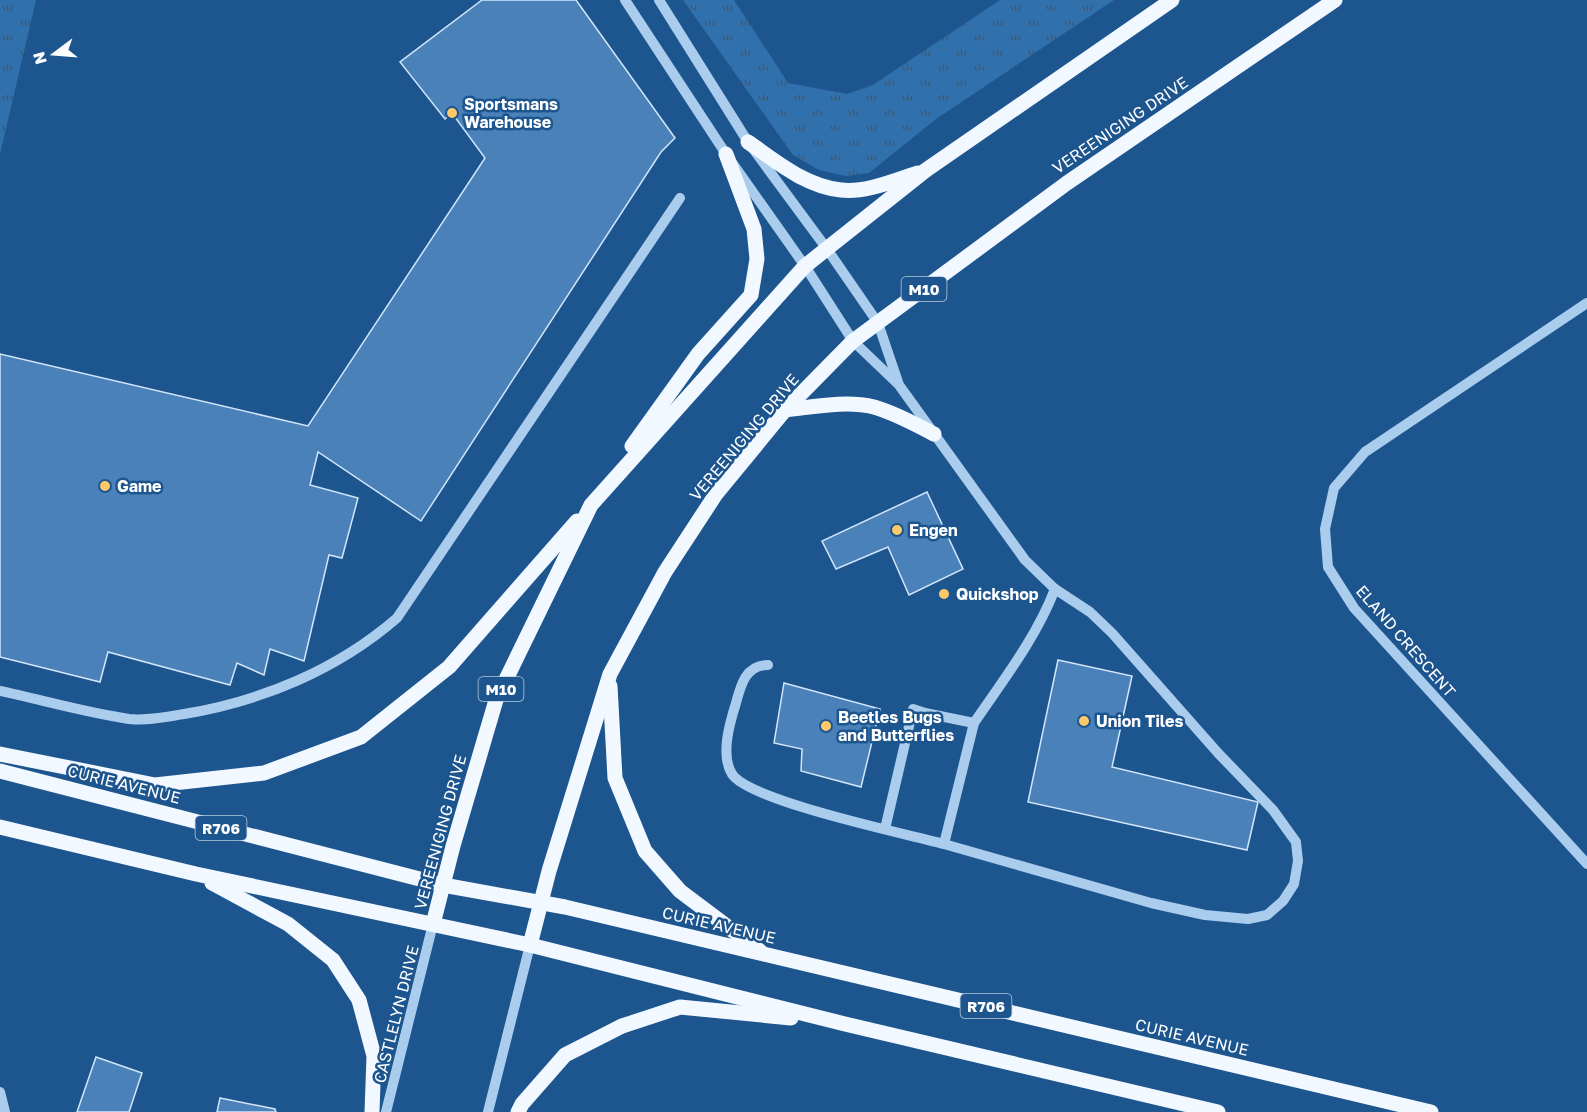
<svg xmlns="http://www.w3.org/2000/svg" width="1587" height="1112" font-family="'Golos Text',sans-serif">
  <style>
    .grass { fill: url(#grass-tufts) }
    .building { fill: #4a81b8; stroke: #d1e6fa; stroke-width: 1.5 }
    .lines { fill: none; stroke-linecap: round; stroke-linejoin: round }
    .minor { stroke: #abcded; stroke-width: 10 }
    .major { stroke: #f2f8ff; stroke-width: 15 }
    .poi-dot { fill: #fdca6a; stroke: #1d558f; stroke-width: 2 }
    .labels { text-anchor: middle; dominant-baseline: central; stroke-width: 5; stroke-linejoin: round; paint-order: stroke }
    .shield { fill: #1d558f; stroke: #bcd; stroke-width: 1.5 }
    .shield-label { font-size: 15px; font-weight: bold; fill: #fff }
    .poi-label { font-size: 16px; font-weight: bold; fill: #fff; stroke: #1d558f; text-anchor: start }
    .street-label { font-size: 16px; fill: #fff; stroke: #1d558f }
  </style>
  <defs>
    <pattern id="grass-tufts" width="24" height="20" patternUnits="userSpaceOnUse" patternTransform="scale(1.5)"><rect width="24" height="20" fill="#3070ad"/><path d="M3 7l-1-3M5 7V3M7 7l1-3M15 17l-1-3M17 17v-4M19 17l1-3" fill="none" stroke="#415a73"/></pattern>
  </defs>
  <rect width="100%" height="100%" fill="#1d558f"/>
  <!-- grass -->
  <g class="grass">
    <polygon points="0,0 36,0 0,154"/>
    <polygon points="683,0 734,0 788,83 847,94 873,85 1000,0 1114,0 936,119 869,173 846,176 819,170 793,155"/>
  </g>
  <!-- building -->
  <g class="building">
    <polygon points="482,0 576,0 675,138 661,152 421,521 318,452 310,485 358,498 342,558 329,555 304,661 270,649 264,675 237,663 230,685 108,652 100,682 0,657 0,354 308,426 485,158 452,113 445,119 400,62"/>
    <polygon points="927,492 963,569 909,595 888,547 836,569 822,541"/>
    <polygon points="1058,660 1132,676 1112,767 1258,802 1247,850 1028,802"/>
    <polygon points="784,683 880,709 861,787 801,771 802,749 774,743"/>
    <polygon points="96,1057 142,1073 129,1112 77,1112"/>
    <polygon points="220,1098 275,1109 276,1112 217,1112"/>
  </g>
  <g class="lines">
    <!-- minor -->
    <g class="minor">
      <polyline points="625,0 726,154 805,266 853,341 899,385 1025,560 1055,589 1090,612 1112,633 1218,753 1273,810 1296,842 1298,861 1294,884 1283,901 1267,915 1248,919 1205,915 1151,903 944,844"/>
      <polyline points="659,0 748,142 827,249 878,323 898,382"/>
      <polyline points="1587,303 1365,452 1334,488 1325,529 1328,567 1354,608 1587,864"/>
      <path d="M768,665C746,665 741,684 736,703C730,722 720,755 732,774C749,801 907,834 944,844L974,723L925,713L913,709L885,829"/>
      <path d="M0,691C42,700 87,713 129,719C147,721 167,717 184,714C262,701 337,670 397,618L680,198"/>
      <path d="M974,723C1004,679 1036,638 1055,589"/>
      <polyline points="0,1092 5,1112"/>
      <polyline points="386,1112 433,924"/>
      <polyline points="488,1112 530,945"/>
    </g>
    <!-- major -->
    <g class="major">
      <path d="M748,142C777,162 805,186 841,190C866,193 895,180 918,173"/>
      <path d="M785,410C813,407 846,400 874,407C895,413 915,424 934,434"/>
      <polyline points="632,446 698,354 751,295 757,259 754,229 726,154"/>
      <polyline points="610,686 615,778 645,851 680,891 760,951"/>
      <polyline points="0,754 155,785 264,773 361,737 449,667 577,521"/>
      <polyline points="0,771 443,885 565,907 1431,1112"/>
      <polyline points="0,827 196,874 530,945 845,1024 1218,1112"/>
      <polyline points="212,883 288,924 333,960 359,1000 374,1056 372,1112"/>
      <polyline points="433,924 453,846 496,700 591,505 805,266 926,170 1172,0"/>
      <polyline points="530,945 549,871 610,674 665,572 716,494 785,410 853,341 1067,183 1335,0"/>
      <polyline points="518,1112 522,1104 565,1055 622,1026 680,1007 791,1018"/>
    </g>
  </g>
  <!-- markers -->
  <g class="poi-dot">
    <circle cx="452" cy="113" r="6"/>
    <circle cx="105" cy="486" r="6"/>
    <circle cx="897" cy="530" r="6"/>
    <circle cx="944" cy="594" r="6"/>
    <circle cx="1084" cy="721" r="6"/>
    <circle cx="826" cy="726" r="6"/>
  </g>
  <g class="labels">
    <!-- shield labels -->
    <g class="shield">
      <rect x="901.5" y="277" width="45" height="24" rx="4.5"/>
      <rect x="478.5" y="677" width="45" height="24" rx="4.5"/>
      <rect x="195.5" y="816" width="51" height="24" rx="4.5"/>
      <rect x="960.5" y="994" width="51" height="24" rx="4.5"/>
    </g>
    <g class="shield-label">
      <text x="924" y="289">M10</text>
      <text x="501" y="689">M10</text>
      <text x="221" y="828">R706</text>
      <text x="986" y="1006">R706</text>
    </g>
    <!-- poi labels -->
    <g class="poi-label">
      <text x="464" y="104">Sportsmans<tspan x="464" dy="18">Warehouse</tspan></text>
      <text x="117" y="486">Game</text>
      <text x="909" y="530">Engen</text>
      <text x="956" y="594">Quickshop</text>
      <text x="838" y="717">Beetles Bugs<tspan x="838" dy="18">and Butterflies</tspan></text>
      <text x="1096" y="721">Union Tiles</text>
    </g>
    <!-- street labels -->
    <g class="street-label">
      <text transform="translate(1120 125) rotate(-34)">VEREENIGING DRIVE</text>
      <text transform="translate(744 437) rotate(-50)">VEREENIGING DRIVE</text>
      <text transform="translate(1406 641) rotate(49)">ELAND CRESCENT</text>
      <text transform="translate(124 784) rotate(14)">CURIE AVENUE</text>
      <text transform="translate(440 832) rotate(-75)">VEREENIGING DRIVE</text>
      <text transform="translate(719 925) rotate(13)">CURIE AVENUE</text>
      <text transform="translate(396 1014) rotate(-76)">CASTLELYN DRIVE</text>
      <text transform="translate(1192 1037) rotate(13)">CURIE AVENUE</text>
    </g>
  </g>
  <!-- north arrow -->
  <g transform="translate(54 54) rotate(254)" stroke="#1d558f" stroke-width="4.5" paint-order="stroke">
  <path d="M0-4.5L10 22L0 15L-10 22Z" fill="#ffffff"/>
  <text y="-9" font-size="16" font-weight="bold" text-anchor="middle" fill="#ffffff">N</text>
  </g>
</svg>
